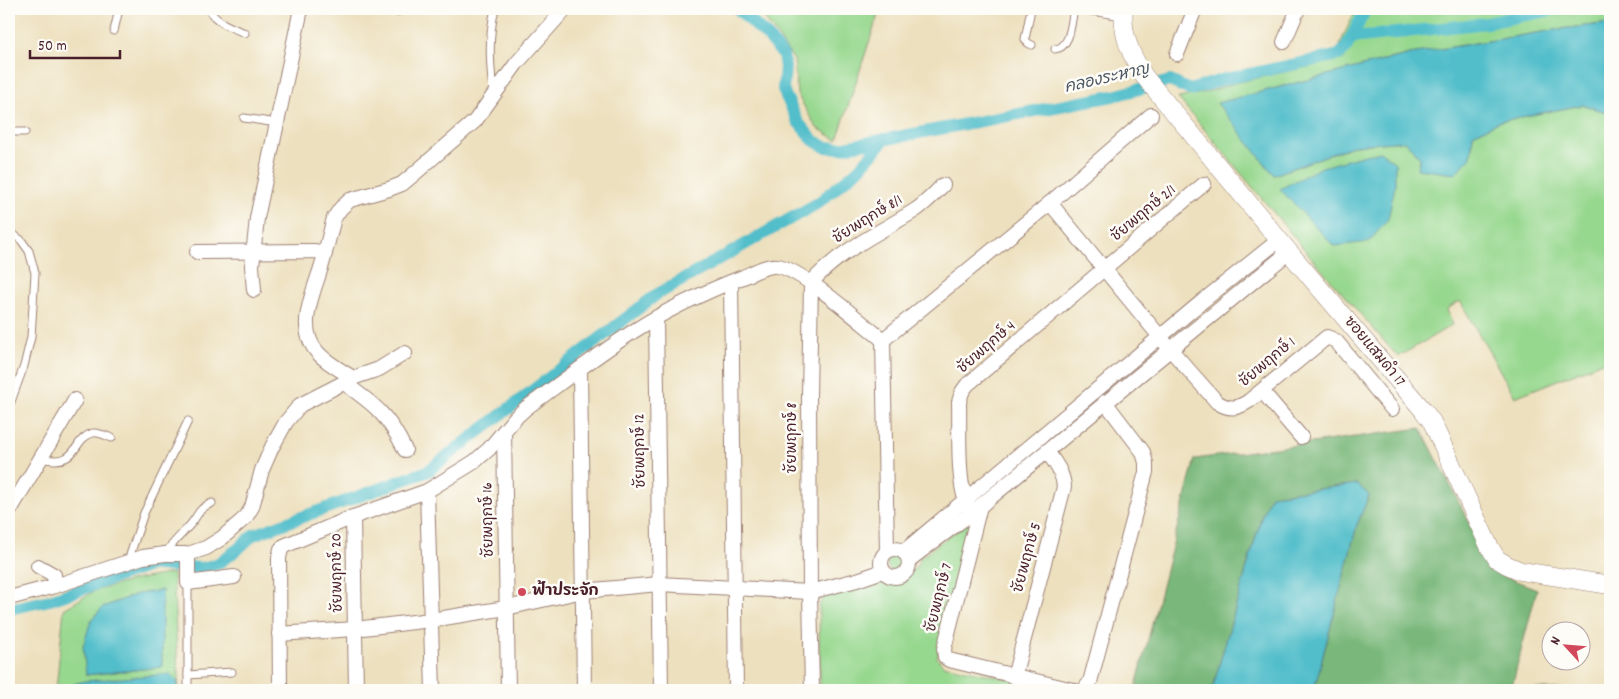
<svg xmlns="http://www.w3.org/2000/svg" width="1619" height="699" font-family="Dekko,'Playpen Sans Thai',sans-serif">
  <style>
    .green { fill: #97d88f; stroke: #707c5d; fill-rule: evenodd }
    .forest { fill: #79b87a; stroke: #626c52 }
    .water { fill: #51beca; stroke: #4e6e7a }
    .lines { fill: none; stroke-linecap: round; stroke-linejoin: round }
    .canal { stroke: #51beca; stroke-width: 12 }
    .service-casing { stroke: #9c8074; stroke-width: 9 }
    .minor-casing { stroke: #9c8074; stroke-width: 16 }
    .tertiary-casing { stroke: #9c8074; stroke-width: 19 }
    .service { stroke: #fff; stroke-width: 7 }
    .minor { stroke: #fff; stroke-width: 14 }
    .tertiary { stroke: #fff; stroke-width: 18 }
    .poi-dot { fill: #d1495b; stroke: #fdfcf7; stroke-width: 2 }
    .labels { text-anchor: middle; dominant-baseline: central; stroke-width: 5; stroke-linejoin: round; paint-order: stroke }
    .street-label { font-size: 15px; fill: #4a1f2b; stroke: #fdfcf7 }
    .poi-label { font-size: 15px; font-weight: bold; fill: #4a1f2b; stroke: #fdfcf7; text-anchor: start }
    .water-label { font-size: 16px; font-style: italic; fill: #4c5763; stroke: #fdfcf7 }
  </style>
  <rect width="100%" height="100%" fill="#fdfcf7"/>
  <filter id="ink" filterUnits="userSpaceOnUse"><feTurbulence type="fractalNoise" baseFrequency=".02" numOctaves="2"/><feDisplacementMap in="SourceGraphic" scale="10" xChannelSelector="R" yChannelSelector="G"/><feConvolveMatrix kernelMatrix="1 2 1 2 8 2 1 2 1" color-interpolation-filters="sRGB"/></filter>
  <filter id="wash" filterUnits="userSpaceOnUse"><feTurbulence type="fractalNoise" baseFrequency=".0096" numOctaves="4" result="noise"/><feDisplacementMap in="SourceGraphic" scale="20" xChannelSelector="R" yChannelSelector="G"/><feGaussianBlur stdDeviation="1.12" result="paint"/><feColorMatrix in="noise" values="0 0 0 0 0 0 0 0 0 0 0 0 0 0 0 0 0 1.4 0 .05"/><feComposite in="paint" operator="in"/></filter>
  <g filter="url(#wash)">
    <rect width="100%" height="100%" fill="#ede0be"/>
    <!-- green -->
    <g class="green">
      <polygon points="758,9 880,9 837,140 816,127 797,94 794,60"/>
      <polygon points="1356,9 1610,9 1610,23 1560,29 1410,54 1245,96 1274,175 1355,145 1405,141 1420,158 1471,157 1473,134 1501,121 1582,105 1610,113 1610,359 1515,397 1460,301 1447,309 1452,325 1398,357 1320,268 1178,98 1207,92 1235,83 1344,59 1340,44"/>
      <polygon points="971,520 937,658 943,665 1062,690 820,690 819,606 823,597 862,586 898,582 916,567 921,557"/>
      <circle cx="896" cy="563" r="9"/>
      <path d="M173,573L179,690L178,688L74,684L70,690H56L64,609L94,591L134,580ZM137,594L162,667L86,675L91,620L103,607Z"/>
      <polygon points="1512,689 1610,689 1610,690 1511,690"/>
    </g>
    <!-- forest -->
    <polygon class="forest" points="1421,428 1495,573 1537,589 1511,690 1314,690 1357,525 1369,495 1357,484 1271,495 1262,515 1212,690 1135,690 1195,459"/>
    <!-- water -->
    <g class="water">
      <polygon points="1610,23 1610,113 1582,105 1501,121 1473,134 1471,157 1455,174 1417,169 1420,158 1405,141 1355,145 1274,175 1217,103 1410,54 1560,29"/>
      <polygon points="1380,151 1395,163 1395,186 1388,219 1369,242 1334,246 1280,189 1322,167"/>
      <polygon points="1357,484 1369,495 1357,525 1314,690 1212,690 1262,515 1271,495"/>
      <polygon points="162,590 162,667 86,675 83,646 91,620 103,607 137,594"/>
      <polygon points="170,674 177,681 178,690 70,690 74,684 85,681"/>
    </g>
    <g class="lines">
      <!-- canal -->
      <g class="canal">
        <polyline points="738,9 768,37 783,55 785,67 783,90 798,122 813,140 825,147 840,148 1113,96 1170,81 1190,90 1225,79 1339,55 1346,48 1351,38 1487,23 1556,9"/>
        <polyline points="1351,38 1366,9"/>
        <polyline points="9,609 50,600 152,565 202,568 217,564 238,549 253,535 428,471 656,295 818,203 859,169 885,139"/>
      </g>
    </g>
  </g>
  <g filter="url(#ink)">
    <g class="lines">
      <defs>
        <g id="service">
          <path d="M209,9C215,22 232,28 245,33"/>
          <polyline points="395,9 397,12"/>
          <polyline points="1031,9 1025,39 1028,43 1032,45"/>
          <polyline points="1080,9 1123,16"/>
          <polyline points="114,31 119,9"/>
          <path d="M1055,49C1071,48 1071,21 1074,9"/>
          <path d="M493,92C490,63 488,37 495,9"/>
          <polyline points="244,118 277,123"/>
          <polyline points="9,132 25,132"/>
          <polyline points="9,231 21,240 29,251 35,273 31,337 24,366 9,407"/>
          <path d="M41,458C80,468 71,439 93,433C99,432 106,436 112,438"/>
          <path d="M165,553C173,543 181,535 190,525C199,515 197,509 212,503"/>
          <polyline points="128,561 144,513 188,421"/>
          <polyline points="188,583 188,690"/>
          <polyline points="188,675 232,672"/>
        </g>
        <g id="minor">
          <polyline points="1284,42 1298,9"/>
          <polyline points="1177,54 1195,9"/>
          <path d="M1050,203L1170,349L1217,402C1229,410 1237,409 1249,401L1327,337L1336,341L1392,409"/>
          <path d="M197,252L315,251L325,253C319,284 292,325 318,353C327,363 342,371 353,378"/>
          <polyline points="325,253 334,218 341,208 350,200 389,189 402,184 414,174 475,121 516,64 565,9"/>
          <polyline points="731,282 736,690"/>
          <polyline points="254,290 252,266 257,218 301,9"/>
          <polyline points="656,318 661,690"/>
          <polyline points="883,340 1050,203 1151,115"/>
          <polyline points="883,340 887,551"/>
          <polyline points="580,369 584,690"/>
          <path d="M344,383C374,404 389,416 405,450"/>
          <polyline points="1262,391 1301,437"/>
          <polyline points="504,431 508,690"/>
          <polyline points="427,491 433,690"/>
          <polyline points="980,506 944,649 945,657 949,660 1073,690"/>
          <path d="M969,507C956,488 960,427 959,402L962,392L967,385L1204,184"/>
          <polyline points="9,512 75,400"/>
          <polyline points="353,517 356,690"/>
          <circle cx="895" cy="563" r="14"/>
          <polyline points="903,552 1204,300 1279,240"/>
          <polyline points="188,554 188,583 234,577"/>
          <polyline points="909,560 973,512 1289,252"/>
          <polyline points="38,566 54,575 55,586"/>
          <polyline points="9,598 55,586 143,557 165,554 188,554 206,548 222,538 246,517 252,507 262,470 272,447 286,422 300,405 353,378 379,369 405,353"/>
          <polyline points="279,634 355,629 431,620 506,608 583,591 659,584 810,592 857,580 883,571"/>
          <path d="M1014,677L1064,487C1063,472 1055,463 1047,451"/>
          <path d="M280,690L279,558L281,549L284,546L353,517L427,491L474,462L489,449L515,418L526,408C562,382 597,355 634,331C668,309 705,292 743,277C753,273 767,264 778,266C804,271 860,322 883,340"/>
          <path d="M812,690L810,592L809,397L811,283C839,251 879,233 914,211C925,204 934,194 943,185"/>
          <polyline points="1084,690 1090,682 1146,472 1146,463 1143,452 1105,402"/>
        </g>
        <path id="tertiary" d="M1124,9C1121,34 1131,55 1144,76L1289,252L1423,410L1432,422L1489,546L1497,559L1507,565L1521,571L1610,585"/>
      </defs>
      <!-- service casing -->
      <use href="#service" class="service-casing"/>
      <!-- minor casing -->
      <use href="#minor" class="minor-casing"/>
      <!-- tertiary casing -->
      <use href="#tertiary" class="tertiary-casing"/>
      <!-- service -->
      <use href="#service" class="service"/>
      <!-- minor -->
      <use href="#minor" class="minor"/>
      <!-- tertiary -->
      <use href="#tertiary" class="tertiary"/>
    </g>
  </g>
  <!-- markers -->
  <circle class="poi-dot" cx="522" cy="592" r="5"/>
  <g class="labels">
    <!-- street labels -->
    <g class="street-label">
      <text transform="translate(1144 214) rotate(-40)">ชัยพฤกษ์ 2/1</text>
      <text transform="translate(868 220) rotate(-32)">ชัยพฤกษ์ 8/1</text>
      <text transform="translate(987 348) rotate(-41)">ชัยพฤกษ์ 4</text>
      <text transform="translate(1374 352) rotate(50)">ซอยแสมดำ 17</text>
      <text transform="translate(1268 363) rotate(-40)">ชัยพฤกษ์ 1</text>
      <text transform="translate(793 438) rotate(-90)">ชัยพฤกษ์ 8</text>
      <text transform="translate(641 451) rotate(-91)">ชัยพฤกษ์ 12</text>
      <text transform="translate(489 520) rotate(-91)">ชัยพฤกษ์ 16</text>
      <text transform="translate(1028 558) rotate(-75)">ชัยพฤกษ์ 5</text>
      <text transform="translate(338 573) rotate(-91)">ชัยพฤกษ์ 20</text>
      <text transform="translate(940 598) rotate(-76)">ชัยพฤกษ์ 7</text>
    </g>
    <!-- poi labels -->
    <g class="poi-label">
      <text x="532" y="592">ฟ้าประจัก</text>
    </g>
    <!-- water labels -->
    <g class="water-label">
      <text transform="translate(1107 79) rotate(-13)">คลองระหาญ</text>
    </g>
  </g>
  <!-- margin -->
  <rect width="1619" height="699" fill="none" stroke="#fdfcf7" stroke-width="30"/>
  <!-- north arrow -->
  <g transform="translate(1566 646) rotate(296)"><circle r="24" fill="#fdfcf7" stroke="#b5a4a5"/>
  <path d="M0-4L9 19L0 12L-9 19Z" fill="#d1495b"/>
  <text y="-8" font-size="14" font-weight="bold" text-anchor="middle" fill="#4a1f2b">N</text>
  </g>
  <!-- scale -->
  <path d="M30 50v8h90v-8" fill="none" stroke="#4a1f2b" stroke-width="2.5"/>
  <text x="38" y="50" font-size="15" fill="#4a1f2b" stroke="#fdfcf7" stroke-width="4" paint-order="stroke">50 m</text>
</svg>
